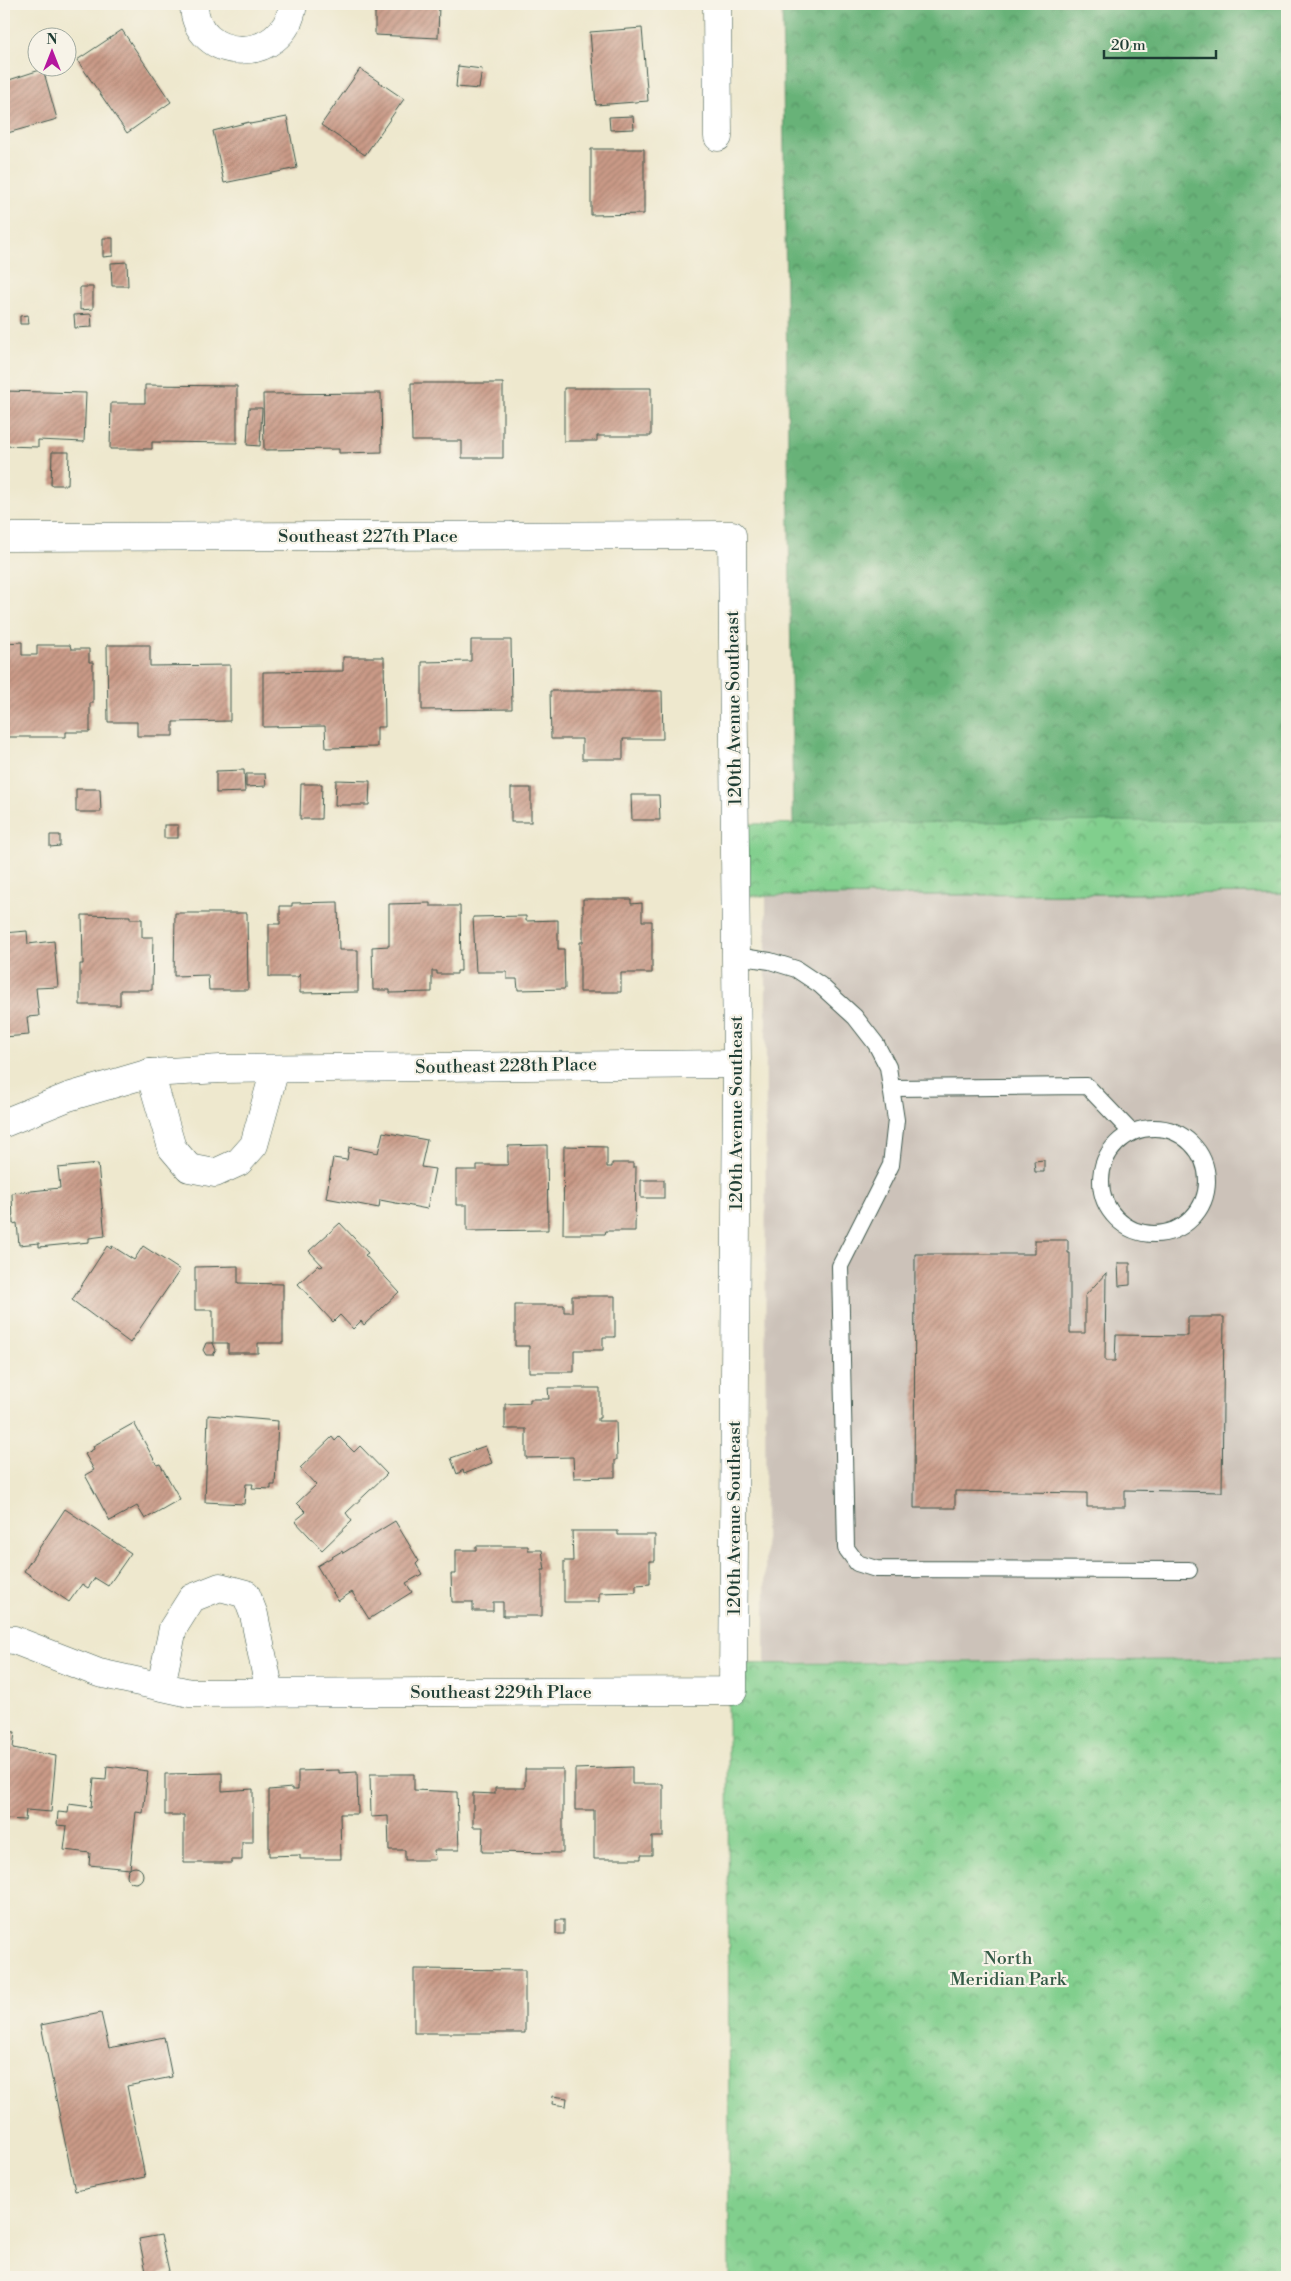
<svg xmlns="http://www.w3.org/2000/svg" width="1291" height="2281" font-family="'Libre Bodoni',serif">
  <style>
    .industrial { fill: #ccc2b9 }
    .forest { fill: url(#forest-crowns); stroke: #447856 }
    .park { fill: url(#park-crowns); stroke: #508660 }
    .building { fill: url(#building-hatch) }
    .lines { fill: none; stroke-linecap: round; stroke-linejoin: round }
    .service-casing { stroke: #3e574b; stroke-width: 18 }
    .minor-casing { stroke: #3e574b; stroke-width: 29 }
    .service { stroke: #fff; stroke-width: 16 }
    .minor { stroke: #fff; stroke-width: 28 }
    .labels { text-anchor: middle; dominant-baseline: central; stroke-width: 4.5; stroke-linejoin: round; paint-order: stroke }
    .street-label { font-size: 18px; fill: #1f3d34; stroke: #f7f3e8 }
    .park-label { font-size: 18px; fill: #335a46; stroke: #f7f3e8 }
  </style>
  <defs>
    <pattern id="forest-crowns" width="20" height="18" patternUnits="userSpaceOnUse" patternTransform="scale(1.25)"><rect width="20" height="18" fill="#68b278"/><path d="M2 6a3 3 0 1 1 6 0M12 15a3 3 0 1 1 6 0" fill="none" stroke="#559263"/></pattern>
    <pattern id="park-crowns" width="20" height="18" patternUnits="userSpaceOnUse" patternTransform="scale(1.25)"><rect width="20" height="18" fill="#81cf8d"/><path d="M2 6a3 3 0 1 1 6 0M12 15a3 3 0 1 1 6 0" fill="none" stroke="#69a974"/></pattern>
    <pattern id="building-hatch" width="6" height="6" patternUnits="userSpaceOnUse" patternTransform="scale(1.25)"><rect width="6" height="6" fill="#ca9a87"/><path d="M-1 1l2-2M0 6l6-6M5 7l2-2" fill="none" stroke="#a37f6f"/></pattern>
  </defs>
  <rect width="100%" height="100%" fill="#f7f3e8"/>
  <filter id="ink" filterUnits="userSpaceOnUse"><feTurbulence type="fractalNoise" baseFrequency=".02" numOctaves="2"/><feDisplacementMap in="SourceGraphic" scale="10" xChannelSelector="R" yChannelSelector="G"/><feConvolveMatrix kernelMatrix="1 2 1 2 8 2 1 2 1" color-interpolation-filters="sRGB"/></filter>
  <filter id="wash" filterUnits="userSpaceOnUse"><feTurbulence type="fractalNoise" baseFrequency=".0096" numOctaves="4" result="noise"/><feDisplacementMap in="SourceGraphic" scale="20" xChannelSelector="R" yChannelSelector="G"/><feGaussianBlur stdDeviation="1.12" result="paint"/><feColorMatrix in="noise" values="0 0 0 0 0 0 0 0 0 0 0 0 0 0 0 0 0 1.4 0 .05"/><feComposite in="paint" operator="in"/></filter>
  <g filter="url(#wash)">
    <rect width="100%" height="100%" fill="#eee8ce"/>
    <!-- industrial -->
    <polygon class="industrial" points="1287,893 1287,1659 765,1663 766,896"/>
    <!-- forest -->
    <polygon class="forest" points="782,4 1287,4 1287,893 791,896 793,823"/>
    <!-- park -->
    <g class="park">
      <polygon points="1287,820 1287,893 728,896 728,824"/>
      <polygon points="1287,1659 1287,2277 729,2277 728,1664"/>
    </g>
    <g id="blocks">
      <!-- building -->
      <g class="building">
        <polygon points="375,4 439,4 438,38 375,35"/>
        <polygon points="642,28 648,101 596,105 590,32"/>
        <polygon points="122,30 171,102 127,133 77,60"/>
        <polygon points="458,66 482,69 479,89 456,87"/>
        <polygon points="43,69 57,119 4,134 4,78 6,81"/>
        <polygon points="360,69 404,99 365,155 321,125"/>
        <polygon points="633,116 634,129 610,130 609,117"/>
        <polygon points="287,117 297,168 224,183 213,131 249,122 250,124"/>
        <polygon points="591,149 644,149 644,214 591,215"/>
        <polygon points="103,238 113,238 113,256 103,257"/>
        <polygon points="127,262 128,286 112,286 111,263"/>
        <polygon points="80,287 93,287 93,309 80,310"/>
        <polygon points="91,314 92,327 75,328 74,315"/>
        <polygon points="28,315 29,324 20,324 20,316"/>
        <polygon points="411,383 503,383 503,458 462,458 462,441 412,441"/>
        <polygon points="145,385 237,386 237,443 152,442 152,449 110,449 111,403 145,403"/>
        <polygon points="564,388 651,388 651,436 597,436 597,441 564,441"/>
        <polygon points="4,391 86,393 84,442 38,440 38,447 4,446"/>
        <polygon points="381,393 382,452 339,453 339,449 264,450 263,394"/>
        <polygon points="249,408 262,408 260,446 247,445"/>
        <polygon points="52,452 69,452 68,485 51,485"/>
        <polygon points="471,640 511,640 512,709 422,710 422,662 471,661"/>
        <polygon points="22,642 22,655 37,655 37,645 70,645 71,649 89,649 89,662 93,662 93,703 90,703 90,732 66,732 66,737 4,737 4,643"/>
        <polygon points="107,645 150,645 150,666 230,665 230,721 173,722 173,736 137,736 137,722 108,722"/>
        <polygon points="343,657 384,657 385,727 377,727 377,747 326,748 325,726 263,727 263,672 343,671"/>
        <polygon points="550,691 662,691 663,739 623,739 623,759 582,759 582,739 551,739"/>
        <polygon points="244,770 245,792 216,793 216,771"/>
        <polygon points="246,774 265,774 266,786 246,787"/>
        <polygon points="336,780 370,781 369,805 335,805"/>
        <polygon points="301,784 322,784 321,819 300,819"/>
        <rect x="511" y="788" width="20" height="34"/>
        <polygon points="76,789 100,789 101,812 76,812"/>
        <polygon points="631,795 659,795 660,820 632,820"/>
        <rect x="164" y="825" width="14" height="13"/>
        <polygon points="50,835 60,835 60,846 50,847"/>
        <polygon points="583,899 631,899 631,904 642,903 642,921 652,921 652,973 621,973 621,992 580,992 580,942 583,942"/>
        <polygon points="338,902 339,950 358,950 358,992 300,993 300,974 298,977 269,977 269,924 280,924 280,906 292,906 292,903"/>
        <polygon points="430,903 430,906 460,906 461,971 457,971 457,974 437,974 437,971 432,971 432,992 390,993 390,990 373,990 372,947 389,946 389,904"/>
        <polygon points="175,913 247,913 248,990 209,990 208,975 174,976"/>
        <polygon points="82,915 130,916 130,919 142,919 142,937 153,937 152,990 120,990 120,1005 80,1005 80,964 83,964"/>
        <polygon points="526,916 526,921 558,920 558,949 564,949 565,989 518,990 517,979 507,979 507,972 476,972 473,917"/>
        <polygon points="27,931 28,944 54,941 58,987 36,988 39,1016 27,1017 29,1035 4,1037 4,933"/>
        <polygon points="383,1132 427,1140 421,1167 435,1169 427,1209 380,1200 379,1208 326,1198 333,1158 347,1160 349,1147 378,1153"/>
        <polygon points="547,1145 548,1230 467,1231 467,1205 456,1205 456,1170 477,1170 477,1165 508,1165 508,1146"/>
        <polygon points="564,1146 607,1147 607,1167 612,1167 612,1163 633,1163 633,1167 636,1167 635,1231 606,1231 605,1234 563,1234"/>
        <polygon points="1044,1160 1044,1172 1035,1172 1034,1161"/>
        <polygon points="98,1164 105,1236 89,1238 89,1242 39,1247 39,1243 19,1245 17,1223 13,1224 12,1193 60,1188 58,1168"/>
        <rect x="641" y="1180" width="23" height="18"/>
        <polygon points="340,1223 368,1253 365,1255 399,1292 364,1325 361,1321 353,1329 340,1315 333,1322 298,1284 318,1265 320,1267 323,1266 309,1251"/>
        <polygon points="1035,1240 1068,1240 1068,1253 1070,1253 1070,1333 1085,1333 1085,1296 1106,1273 1105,1361 1115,1361 1116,1335 1188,1336 1188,1317 1224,1317 1222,1492 1125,1490 1125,1507 1087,1507 1087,1493 955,1491 955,1508 914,1508 915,1254 1035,1254"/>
        <polygon points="107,1246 111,1249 112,1246 134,1260 143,1246 180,1270 130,1343 72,1300"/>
        <polygon points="1118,1263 1130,1263 1130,1285 1119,1286"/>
        <polygon points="238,1266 238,1283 283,1284 283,1343 258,1343 258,1353 228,1353 228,1343 213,1343 213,1310 195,1310 195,1267"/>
        <polygon points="572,1296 615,1296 615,1337 603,1337 603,1350 574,1350 574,1372 529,1372 529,1346 515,1346 515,1305 564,1305 564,1312 572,1312"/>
        <polygon points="206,1343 213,1343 216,1350 213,1355 206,1355 203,1350"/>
        <polygon points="548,1388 600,1388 600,1418 598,1418 598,1421 616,1421 617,1460 615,1460 615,1477 574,1478 573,1457 526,1458 526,1429 505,1429 505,1404 530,1403 530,1399 549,1399"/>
        <polygon points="208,1415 278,1421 275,1485 271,1485 271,1489 252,1488 253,1484 246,1484 244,1504 205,1502"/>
        <polygon points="134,1423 157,1465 160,1464 180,1499 145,1519 137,1506 110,1521 85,1475 94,1470 85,1454 94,1449 93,1446"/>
        <polygon points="332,1437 335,1441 339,1437 354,1452 360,1446 387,1474 346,1513 352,1521 322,1550 295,1521 306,1512 297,1503 316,1485 300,1468"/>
        <polygon points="485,1446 492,1463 464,1474 463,1470 457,1474 451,1458"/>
        <polygon points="65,1509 131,1553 108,1586 95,1578 88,1588 82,1584 69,1602 24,1571"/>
        <polygon points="395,1521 419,1561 416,1564 422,1574 406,1583 412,1592 369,1619 352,1592 338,1601 317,1566 342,1551 343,1553"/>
        <polygon points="572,1531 618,1531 618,1535 655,1535 655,1561 650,1561 650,1584 636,1585 636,1592 599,1593 599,1602 564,1602 564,1561 573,1561"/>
        <polygon points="476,1546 528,1546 528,1550 542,1550 545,1570 542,1570 542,1616 503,1616 503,1602 493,1602 493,1611 473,1611 473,1602 452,1602 451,1574 456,1574 456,1550 476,1550"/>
        <polygon points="4,1731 15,1732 13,1748 56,1756 51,1812 26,1810 25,1820 4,1819"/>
        <polygon points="107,1766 148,1771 143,1813 136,1812 130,1869 89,1865 90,1853 64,1850 67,1826 57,1825 58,1812 68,1813 69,1804 91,1807 94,1779 106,1780"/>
        <polygon points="632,1767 632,1784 663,1784 663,1837 652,1837 652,1855 641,1855 641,1859 594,1859 594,1810 575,1810 575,1769"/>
        <polygon points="525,1769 563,1769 563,1853 482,1852 483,1827 473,1827 473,1793 495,1794 495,1788 525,1788"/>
        <polygon points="339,1770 339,1773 357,1772 358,1814 340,1814 341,1859 300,1859 300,1855 269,1856 269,1790 292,1788 292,1790 298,1790 298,1771"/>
        <polygon points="222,1773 222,1791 253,1789 253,1842 242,1842 242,1860 232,1860 232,1863 184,1863 184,1815 165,1815 165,1774"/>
        <polygon points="370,1774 414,1774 414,1790 457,1792 459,1850 434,1850 435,1860 405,1860 405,1850 389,1850 388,1816 371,1817"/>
        <circle cx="135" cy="1875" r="8"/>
        <rect x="556" y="1920" width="8" height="14"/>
        <polygon points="414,1969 525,1970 525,2033 414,2033"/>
        <polygon points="101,2013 109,2048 164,2037 172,2077 127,2086 145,2177 75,2191 41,2025"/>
        <polygon points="553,2096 567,2098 566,2106 552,2104"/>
        <polygon points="161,2235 169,2271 147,2276 139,2239"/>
      </g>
    </g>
  </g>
  <g filter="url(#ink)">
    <use href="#blocks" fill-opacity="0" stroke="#3e574b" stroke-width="1"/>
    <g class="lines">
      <defs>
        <g id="service">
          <polyline points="736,956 770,961 796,969 820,985 855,1017 876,1044 888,1067 896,1120 891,1165 840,1266 846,1548 857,1563 876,1569 1189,1570"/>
          <polyline points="891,1088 1087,1086 1131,1132"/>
          <circle cx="1154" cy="1181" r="53"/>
        </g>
        <g id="minor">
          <path d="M194,4C194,63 285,67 293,4"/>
          <polyline points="717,4 718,137"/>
          <polyline points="4,537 732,535 737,1064 733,1691 190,1693 99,1673 14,1640 4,1639"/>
          <polyline points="150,1073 172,1148 189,1168 215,1173 239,1162 254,1145 275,1069"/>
          <polyline points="4,1123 68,1097 150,1073 220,1069 737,1064"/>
          <polyline points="161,1686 173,1628 192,1598 220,1587 246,1594 254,1615 270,1693"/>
        </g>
      </defs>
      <!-- service casing -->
      <use href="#service" class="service-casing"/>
      <!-- minor casing -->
      <use href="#minor" class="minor-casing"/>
      <!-- service -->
      <use href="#service" class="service"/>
      <!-- minor -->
      <use href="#minor" class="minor"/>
    </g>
  </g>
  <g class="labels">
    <!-- street labels -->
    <g class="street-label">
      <text x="368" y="536">Southeast 227th Place</text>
      <text transform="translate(734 708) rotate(-91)">120th Avenue Southeast</text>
      <text transform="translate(506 1066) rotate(-1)">Southeast 228th Place</text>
      <text transform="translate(736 1113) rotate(-90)">120th Avenue Southeast</text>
      <text transform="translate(734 1518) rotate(-90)">120th Avenue Southeast</text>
      <text x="501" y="1692">Southeast 229th Place</text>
    </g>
    <!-- park labels -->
    <g class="park-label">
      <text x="1008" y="1958">North<tspan x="1008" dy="21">Meridian Park</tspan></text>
    </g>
  </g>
  <!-- margin -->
  <rect width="1291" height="2281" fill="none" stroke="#f7f3e8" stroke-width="20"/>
  <!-- north arrow -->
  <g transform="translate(52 52)"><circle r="24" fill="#f7f3e8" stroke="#a1aaa0"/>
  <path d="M0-4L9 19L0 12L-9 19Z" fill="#b5179e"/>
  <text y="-8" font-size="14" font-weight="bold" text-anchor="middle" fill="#1f3d34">N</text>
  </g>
  <!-- scale -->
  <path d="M1104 50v8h112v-8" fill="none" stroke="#1f3d34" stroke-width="2.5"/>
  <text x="1111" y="50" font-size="15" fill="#1f3d34" stroke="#f7f3e8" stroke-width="4" paint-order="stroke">20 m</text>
</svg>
